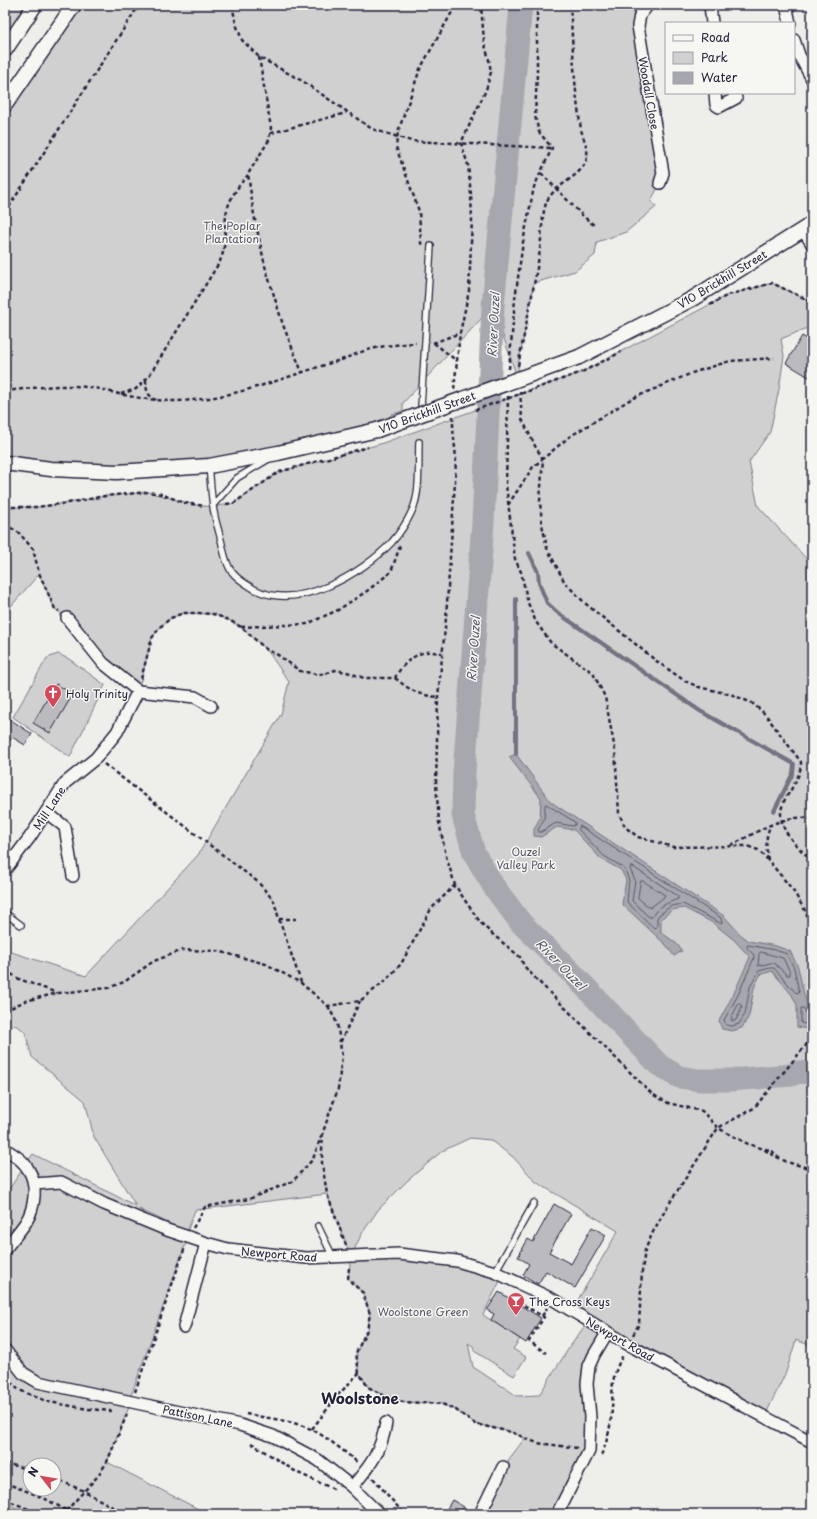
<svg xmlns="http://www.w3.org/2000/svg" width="817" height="1519" font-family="'Playpen Sans',sans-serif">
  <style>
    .green { fill: #d0d0d1; stroke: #797986; fill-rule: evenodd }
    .water { fill: #a7a7af; stroke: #727281 }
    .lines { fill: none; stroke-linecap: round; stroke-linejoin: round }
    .shore { stroke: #575769; stroke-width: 1 }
    .stream { stroke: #727281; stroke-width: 4 }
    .river { stroke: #a7a7af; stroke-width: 23 }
    .building { fill: #bbbbbf; stroke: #22223b }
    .service-casing { stroke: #22223b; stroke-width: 8 }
    .minor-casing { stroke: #22223b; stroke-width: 14 }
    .tertiary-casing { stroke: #22223b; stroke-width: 17 }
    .path { stroke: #22223b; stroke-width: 2.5; stroke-dasharray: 4 3; stroke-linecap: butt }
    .service { stroke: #f6f6f2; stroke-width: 5.5 }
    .minor { stroke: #f6f6f2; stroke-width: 11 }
    .tertiary { stroke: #f6f6f2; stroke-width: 14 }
    .tertiary-bridge-casing { stroke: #22223b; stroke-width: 17; stroke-linecap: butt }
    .path-bridge { stroke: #22223b; stroke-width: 2.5; stroke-dasharray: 4 3; stroke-linecap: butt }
    .tertiary-bridge { stroke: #f6f6f2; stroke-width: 14 }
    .labels { text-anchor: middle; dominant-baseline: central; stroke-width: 3; stroke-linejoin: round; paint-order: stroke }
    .street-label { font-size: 11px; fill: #22223b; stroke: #f6f6f2 }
    .park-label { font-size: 11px; fill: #565668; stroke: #f6f6f2 }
    .poi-label { font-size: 11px; fill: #22223b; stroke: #f6f6f2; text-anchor: start }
    .water-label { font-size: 12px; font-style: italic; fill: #575769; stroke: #f6f6f2 }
    .district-label { font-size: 15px; font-weight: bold; fill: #22223b; stroke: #f6f6f2 }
  </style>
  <rect width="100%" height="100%" fill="#eeeeeb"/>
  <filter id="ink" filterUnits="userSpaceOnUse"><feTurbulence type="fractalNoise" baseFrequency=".025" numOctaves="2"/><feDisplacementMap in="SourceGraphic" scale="8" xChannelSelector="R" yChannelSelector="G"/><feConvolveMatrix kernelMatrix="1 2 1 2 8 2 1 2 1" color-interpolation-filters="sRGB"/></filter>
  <g filter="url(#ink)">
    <!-- green -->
    <g class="green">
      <polygon points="5,5 35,5 5,50"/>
      <polygon points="74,5 648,5 640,15 660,183 651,201 656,207 626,232 597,242 595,255 575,271 534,283 518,366 519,383 493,306 403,403 403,411 392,414 377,430 278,453 117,472 5,463 5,105"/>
      <path d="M772,283L812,302V326L781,339L784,356L779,389L770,432L749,462L758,506L812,565V1346L796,1340L786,1372L764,1418L607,1333L589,1366V1451L557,1514H480L503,1467L525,1438L511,1432L475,1424L456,1410L442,1404L403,1402L383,1395L368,1387L359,1373L356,1353L367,1330L370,1314L363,1293L348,1279L351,1257L327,1194L195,1210L187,1232L139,1209L186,1243L129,1401L131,1402L107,1462L208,1514H29L5,1503V1195L33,1154L136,1206L94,1137L85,1101L32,1057L25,1032L19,1027L14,1025L5,1034V950L86,976L198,855L281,714L289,682L267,650L241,627L229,620L213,614L183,613L171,618L160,627L152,638L138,691L103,663L67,618L55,609L39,574L5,613V507H37L68,503L105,496L148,492L196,505L213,507L234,503L279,472L380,444L582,372L728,295ZM470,1138L490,1140L513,1157L536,1182L618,1231L572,1310L588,1321L567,1351L539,1395L517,1396L473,1367L468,1343L474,1347V1351L514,1376L526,1357L513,1349L520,1339L483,1315L503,1275L399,1254L351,1257L361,1235L378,1210L407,1181L442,1151ZM30,1465H54V1489H30Z"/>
      <polygon points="58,654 69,659 105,685 70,757 13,717 47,658"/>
    </g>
    <!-- water -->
    <polygon class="water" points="516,754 551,802 724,916 740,934 749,941 776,946 790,951 798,967 804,994 812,1017 812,1023 807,1029 797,1027 797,1005 792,995 772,971 760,975 754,988 749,1016 742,1028 732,1031 722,1029 719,1021 734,993 750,957 734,940 713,923 684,908 672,910 661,919 661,932 677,944 682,951 674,956 666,945 622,904 626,880 621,870 601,859 574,830 557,827 541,837 534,836 534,829 540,818 541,798 509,757"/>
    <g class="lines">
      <!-- shore -->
      <g class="shore">
        <polygon points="546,804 575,822 575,825 573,826 556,823 541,832 539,832 538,830 544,819 545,806"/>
        <polygon points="580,826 721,918 722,923 720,923 683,904 671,906 659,915 657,918 657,927 654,928 627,902 629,880 624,868 604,856 579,830"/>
        <path d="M631,867H633L678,896V899C668,903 657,906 652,917H649L632,901L635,880L630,869Z"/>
        <polygon points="641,881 643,881 665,895 664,897 650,908 638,898"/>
        <polygon points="748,945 775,950 787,954 794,968 799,992 796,993 774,968 770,968 759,971 750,987 745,1014 739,1024 732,1026 726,1025 724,1020 738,995 754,958 754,955 747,948"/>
        <polygon points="761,952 783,958 789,970 790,975 787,975 774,963 770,963 758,966 759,954"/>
        <polygon points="740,1004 742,1006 740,1012 736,1020 732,1021 731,1018 738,1005"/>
        <polyline points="812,1016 807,1015 804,1008 801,1008 801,1023 805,1024 809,1021 812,1021"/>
      </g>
      <!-- stream -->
      <g class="stream">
        <polyline points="529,553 538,572 539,583 547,603 558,613 700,711 794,764 793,773 774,811"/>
        <polyline points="516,599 516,754"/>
      </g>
      <!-- river -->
      <polyline class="river" points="521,5 493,306 483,523 464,773 463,815 474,853 494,887 521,923 571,972 659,1065 679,1077 699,1080 730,1080 792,1075 797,1072 812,1073"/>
    </g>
    <!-- building -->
    <g class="building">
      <polygon points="802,336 812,342 812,379 786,363"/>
      <polygon points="56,684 73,694 50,733 33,723"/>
      <polygon points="5,716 32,734 25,745 12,737 5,748"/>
      <polygon points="554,1204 571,1214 549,1252 571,1264 592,1227 606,1235 575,1288 546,1271 538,1284 523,1275 529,1264 518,1257 528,1239 533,1242"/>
      <polygon points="499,1292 541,1318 526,1343 491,1320 494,1314 487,1310"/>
      <polygon points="452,1500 464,1507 460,1514 444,1514"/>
    </g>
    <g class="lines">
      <defs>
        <g id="service">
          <polyline points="421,407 431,246"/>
          <path d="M209,466C211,483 211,501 215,517C217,526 220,535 222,544C224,553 226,565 232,572C237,579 246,584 254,589C298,612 362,574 392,542C400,533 407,522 412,511C421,493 418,462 419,442"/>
          <polyline points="213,505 237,478 267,460"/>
          <polyline points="5,913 21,925"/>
          <polyline points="318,1226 333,1257"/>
          <polyline points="495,1272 534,1203"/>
        </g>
        <g id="minor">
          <polyline points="648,5 640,15 638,26 663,173 660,183"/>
          <polyline points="710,5 712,23"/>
          <polyline points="786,5 790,23"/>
          <polyline points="794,40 799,55 812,79"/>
          <polyline points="715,93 716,105 719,107 736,98 734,93"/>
          <polyline points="808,224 803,230 812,244"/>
          <polyline points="138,691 195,697 211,706"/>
          <polyline points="46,812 65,827 73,876"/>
          <polyline points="5,870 30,837 65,783 96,758 117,732 138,691 103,663 67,618"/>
          <path d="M5,1149C13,1154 23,1160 28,1169C38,1184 35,1207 26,1222C20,1231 12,1240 5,1249"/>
          <polyline points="34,1184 61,1182 104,1204 167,1230 206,1243 228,1249 306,1258 399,1254 457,1261 495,1272 552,1299 629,1345 812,1442"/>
          <polyline points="184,1327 206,1243"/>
          <polyline points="5,1350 23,1373 38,1382 240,1425 273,1436 318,1460 352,1487 379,1514"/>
          <path d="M352,1487C371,1465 381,1452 386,1423"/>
          <polyline points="480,1514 503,1467"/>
          <polyline points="557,1514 589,1451 590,1417 587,1384 589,1366 594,1355 607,1333"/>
        </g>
        <g id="tertiary">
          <polyline points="5,50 35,5"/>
          <polyline points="5,105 74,5"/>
          <polyline points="579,357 692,299 812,224"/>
          <polyline points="5,463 51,469 117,472 209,466 278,453 377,430"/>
        </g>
      </defs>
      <!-- service casing -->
      <use href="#service" class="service-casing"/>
      <!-- minor casing -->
      <use href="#minor" class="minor-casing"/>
      <!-- tertiary casing -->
      <use href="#tertiary" class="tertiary-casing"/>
      <!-- path -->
      <g class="path">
        <polyline points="232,5 236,24 242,40 259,57 304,82 372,129 411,141 552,148"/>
        <polyline points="259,57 271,128 269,140 248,174 254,215 265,266 283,325 302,372"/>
        <polyline points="271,133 346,113"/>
        <polyline points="541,173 583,216 595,226"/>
        <polyline points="5,213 139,5"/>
        <polyline points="422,245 421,243 419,211 396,147 398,132 420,69 456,5"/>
        <polyline points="710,305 728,295 772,283 812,302"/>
        <polyline points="433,343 460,333"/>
        <polyline points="434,343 457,361"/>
        <path d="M518,366C525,329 533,293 539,256C542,241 541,211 548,199C557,184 581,176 586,161C590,150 583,139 581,129C574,88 573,46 570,5"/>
        <polyline points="509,369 515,299 523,242 534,187 552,148 539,132 535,116 537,73 537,5"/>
        <polyline points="582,372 621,352"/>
        <path d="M146,380C146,390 147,395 156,400"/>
        <polyline points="454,389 460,333 469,291 472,219 471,195 468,165 461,143 486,90 491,72 489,60 484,41 481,5"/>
        <path d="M5,391C35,388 63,383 93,388C102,389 110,392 119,394C138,398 157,401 176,401C234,400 289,375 344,359C370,347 388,345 416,343"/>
        <path d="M520,391L522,419L535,446L543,459L540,501L542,524L547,548L565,583L586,604L655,660L685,681L699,687L733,695L752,703L765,714L801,762C801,772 797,779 792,788C789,793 785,798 783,804C774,827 797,847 812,860"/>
        <path d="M121,394L136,389L149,376L219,263C228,246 223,228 227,210C231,196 239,185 248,175"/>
        <polyline points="508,396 506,485 515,559 521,572 528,603 536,622 551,643 593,673 605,697 615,750 619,813 625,827 638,837 673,847 747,846 758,850 768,860 792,889 806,912 812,930"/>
        <polyline points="453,416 453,429 456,458 455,482 446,618 438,697 436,784 439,822 446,856 455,885 466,902 480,922 490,932 520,957 524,966 536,979 652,1094 668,1103 702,1111 718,1128 748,1144 764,1149 769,1153 787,1162 812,1169"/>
        <polyline points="226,504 234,503 279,472 368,447"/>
        <polyline points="508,505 533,467 569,437 631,399 692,373 730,361 774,358"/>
        <polyline points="5,507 37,507 68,503 105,496 148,492 161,494 185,503 205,506"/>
        <polyline points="5,524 19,533 33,549 39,573 55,609 59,611"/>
        <polyline points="241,627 307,624 338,610 367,591 391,572 400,546"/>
        <path d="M395,678C411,691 418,695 438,697"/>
        <path d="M141,679L152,638L160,627L171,618L183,613H199L213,614L229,620L241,627L267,650L278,655L300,671L316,674H325L335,670L347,672L364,678H395C401,666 412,655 426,652C431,651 437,653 442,653"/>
        <polyline points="104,764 258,882 274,901 279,919 301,982"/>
        <path d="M731,845C756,834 783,812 812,819"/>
        <path d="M768,860C766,847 765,837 771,824"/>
        <polyline points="279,919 296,919"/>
        <polyline points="5,970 19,979 57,993"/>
        <polyline points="328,1006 337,1023 340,1042"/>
        <polyline points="5,1011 25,1001 58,993 108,988 124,982 154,961 183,950 218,951 266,964 301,983 328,1006 360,1001 385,981 401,964 431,909 455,885"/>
        <polyline points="765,1149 771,1150 777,1156"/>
        <polyline points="193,1228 205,1207 249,1199 293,1181 313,1159 322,1134"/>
        <polyline points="346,1245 327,1194 322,1163 322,1150 323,1132 338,1089 342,1056 340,1043 360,1001"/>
        <polyline points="349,1268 348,1279 363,1293 370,1314 367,1330 356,1353 359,1373 368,1387 383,1395 403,1402 442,1404 456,1410 475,1424 511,1432 537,1443 578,1448"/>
        <polyline points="512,1298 542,1316 547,1308"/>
        <polyline points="542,1316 544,1317 529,1341 546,1353"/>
        <polyline points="633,1335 639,1324 642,1271 645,1250 653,1232 667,1207 718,1128 754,1108 812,1038"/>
        <polyline points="5,1377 19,1390 49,1402 88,1409 112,1411"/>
        <polyline points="135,1392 185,1247"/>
        <path d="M246,1414C266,1418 295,1421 313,1430C329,1439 344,1451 358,1463"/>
        <polyline points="312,1429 338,1395 359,1373"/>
        <polyline points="251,1443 298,1473 336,1490"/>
        <path d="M601,1455C608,1441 611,1424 612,1409C613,1397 611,1385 615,1374C617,1367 620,1360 624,1354"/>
        <polyline points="5,1463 30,1470"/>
        <polyline points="54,1478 84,1491 125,1514"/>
        <polyline points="373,1478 404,1514"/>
        <path d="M5,1483C27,1491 52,1500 71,1514"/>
        <polyline points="5,1499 28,1509 36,1514"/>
        <polyline points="66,1511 97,1477 107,1462 128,1412"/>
      </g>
      <!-- service -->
      <use href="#service" class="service"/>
      <!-- minor -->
      <use href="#minor" class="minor"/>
      <!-- tertiary -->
      <use href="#tertiary" class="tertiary"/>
      <defs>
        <polyline id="tertiary-bridge" points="377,430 579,357"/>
      </defs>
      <!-- tertiary-bridge casing -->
      <use href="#tertiary-bridge" class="tertiary-bridge-casing"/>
      <!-- path-bridge -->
      <polyline class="path-bridge" points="475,410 582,372"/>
      <!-- tertiary-bridge -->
      <use href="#tertiary-bridge" class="tertiary-bridge"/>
    </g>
  </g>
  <!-- icons -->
  <defs>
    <symbol id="church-pin" viewBox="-11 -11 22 30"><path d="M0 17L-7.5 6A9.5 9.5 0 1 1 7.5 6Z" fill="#d1495b" stroke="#f6f6f2"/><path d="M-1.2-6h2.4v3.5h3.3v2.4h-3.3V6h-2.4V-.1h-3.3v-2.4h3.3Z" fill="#fff"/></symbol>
    <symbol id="bar-pin" viewBox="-11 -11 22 30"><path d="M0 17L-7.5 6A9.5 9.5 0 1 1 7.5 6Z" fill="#d1495b" stroke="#f6f6f2"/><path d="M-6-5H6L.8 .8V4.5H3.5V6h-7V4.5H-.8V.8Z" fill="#fff"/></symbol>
  </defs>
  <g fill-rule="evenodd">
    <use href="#church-pin" x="43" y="683" width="20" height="27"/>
    <use href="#bar-pin" x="506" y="1291" width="20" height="27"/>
  </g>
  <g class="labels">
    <!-- street labels -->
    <g class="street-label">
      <text transform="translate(649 93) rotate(80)">Woodall Close</text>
      <text transform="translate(722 279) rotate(-31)">V10 Brickhill Street</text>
      <text transform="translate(427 412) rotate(-20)">V10 Brickhill Street</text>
      <text transform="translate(49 808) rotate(-57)">Mill Lane</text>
      <text transform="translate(279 1254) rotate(5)">Newport Road</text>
      <text transform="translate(620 1339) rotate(30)">Newport Road</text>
      <text transform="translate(198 1416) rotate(12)">Pattison Lane</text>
    </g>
    <!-- park labels -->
    <g class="park-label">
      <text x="232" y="225">The Poplar<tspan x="232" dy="13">Plantation</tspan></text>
      <text x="526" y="851">Ouzel<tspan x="526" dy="13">Valley Park</tspan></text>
      <text x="423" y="1311">Woolstone Green</text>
    </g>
    <!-- poi labels -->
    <g class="poi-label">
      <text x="66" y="693">Holy Trinity</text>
      <text x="529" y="1301">The Cross Keys</text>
    </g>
    <!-- water labels -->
    <g class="water-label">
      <text transform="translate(493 325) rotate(-87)">River Ouzel</text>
      <text transform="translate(473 649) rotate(-86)">River Ouzel</text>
      <text transform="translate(561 964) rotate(46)">River Ouzel</text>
    </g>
    <!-- district labels -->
    <g class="district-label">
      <text x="360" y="1397">Woolstone</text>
    </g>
  </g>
  <!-- margin -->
  <rect width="817" height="1519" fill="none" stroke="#f6f6f2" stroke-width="20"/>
  <rect x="10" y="10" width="797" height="1499" fill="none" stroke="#22223b" stroke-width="1.5" filter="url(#ink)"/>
  <!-- legend -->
  <rect x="665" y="22" width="130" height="72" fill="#f6f6f2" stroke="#a1a1a9"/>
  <rect x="673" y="35" width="20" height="6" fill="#f6f6f2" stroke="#a1a1a9"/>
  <text x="701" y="42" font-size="12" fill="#22223b">Road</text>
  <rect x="673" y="52" width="20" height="12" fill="#d0d0d1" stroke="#a1a1a9"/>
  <text x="701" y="62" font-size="12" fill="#22223b">Park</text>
  <rect x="673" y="72" width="20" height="12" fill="#a7a7af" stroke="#a1a1a9"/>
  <text x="701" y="82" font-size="12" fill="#22223b">Water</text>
  <!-- north arrow -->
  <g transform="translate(42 1477) rotate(301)"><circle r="19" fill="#f6f6f2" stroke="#a1a1a9"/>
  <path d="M0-3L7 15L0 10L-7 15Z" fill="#d1495b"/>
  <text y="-6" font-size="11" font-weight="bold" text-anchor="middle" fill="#22223b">N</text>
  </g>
</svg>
